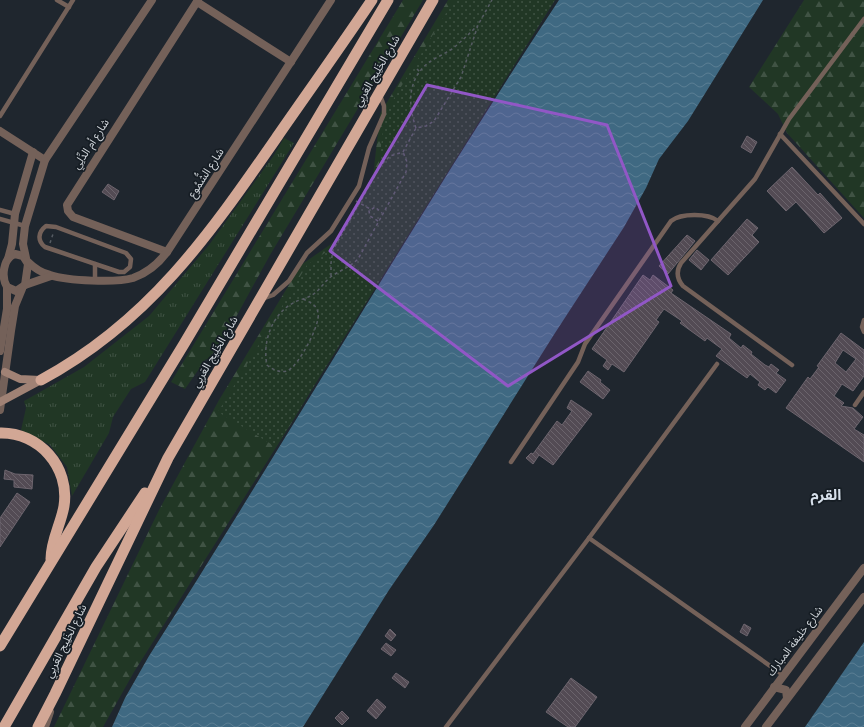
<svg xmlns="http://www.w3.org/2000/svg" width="864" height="727" font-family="Raleway,'Noto Sans Arabic',sans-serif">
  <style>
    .grass { fill: url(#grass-tufts) }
    .forest { fill: url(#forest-firs) }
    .park { fill: url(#park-dots) }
    .water { fill: url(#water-waves) }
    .building { fill: url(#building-back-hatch); stroke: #6d656e; fill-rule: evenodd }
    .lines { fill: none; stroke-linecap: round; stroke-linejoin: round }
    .path { stroke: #565c63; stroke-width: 1.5; stroke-dasharray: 3 3; stroke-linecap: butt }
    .service { stroke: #746159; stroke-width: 4.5 }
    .minor { stroke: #746159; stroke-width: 8 }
    .tertiary { stroke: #746159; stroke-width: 8 }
    .secondary { stroke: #a08275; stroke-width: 8 }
    .trunk { stroke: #d2a795; stroke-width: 11 }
    .marked { fill: #9157c6; fill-opacity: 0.2; stroke: #9157c6; stroke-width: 3; stroke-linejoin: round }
    .labels { text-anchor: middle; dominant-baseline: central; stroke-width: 3.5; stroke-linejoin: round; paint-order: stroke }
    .street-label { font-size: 11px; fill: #d3d8dd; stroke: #161d24 }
    .district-label { font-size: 15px; font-weight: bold; fill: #d6dfea; stroke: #161d24 }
  </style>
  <defs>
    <pattern id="grass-tufts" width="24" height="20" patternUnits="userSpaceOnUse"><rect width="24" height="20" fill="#213725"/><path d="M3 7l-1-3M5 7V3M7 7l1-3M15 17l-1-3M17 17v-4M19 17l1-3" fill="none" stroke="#405344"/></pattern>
    <pattern id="forest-firs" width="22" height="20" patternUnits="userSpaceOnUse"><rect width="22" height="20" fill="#213725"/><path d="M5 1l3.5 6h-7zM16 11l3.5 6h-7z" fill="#405344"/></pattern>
    <pattern id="park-dots" width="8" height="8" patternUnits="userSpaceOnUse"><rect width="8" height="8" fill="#213725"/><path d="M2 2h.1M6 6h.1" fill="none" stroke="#405344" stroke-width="1.8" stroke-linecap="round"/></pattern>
    <pattern id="water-waves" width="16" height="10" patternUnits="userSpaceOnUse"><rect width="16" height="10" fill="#3f6982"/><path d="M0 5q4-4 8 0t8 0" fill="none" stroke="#5a7e93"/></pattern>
    <pattern id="building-back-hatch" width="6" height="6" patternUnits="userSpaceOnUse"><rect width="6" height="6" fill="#534b54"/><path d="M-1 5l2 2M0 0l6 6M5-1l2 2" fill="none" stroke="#6b646c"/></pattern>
  </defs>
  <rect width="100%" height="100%" fill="#1f262e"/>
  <!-- grass -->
  <polygon class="grass" points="284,138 294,143 145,382 131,389 113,417 109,433 72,496 67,467 50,445 21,430 26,408 24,401 84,367 149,316 209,245 274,155"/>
  <!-- forest -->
  <g class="forest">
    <polygon points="403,0 423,0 270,255 212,361 206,359 185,389 171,382"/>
    <polygon points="448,0 555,0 427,195 294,419 134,672 103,727 54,727 159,510 219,400 301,265 341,237 373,177 380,114"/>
    <polygon points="804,0 864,0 864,218 787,133 778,114 749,87"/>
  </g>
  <!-- park -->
  <polygon class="park" points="454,0 555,0 276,447 218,412 307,265 335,246 378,171 385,113"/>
  <!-- water -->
  <g class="water">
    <path d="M559,0H763L688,121L659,159L646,188L624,227L555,333L434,525L389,590L303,727H112L125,698L149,656C288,438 417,215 559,0Z"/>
    <polygon points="864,642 864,727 805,727"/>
  </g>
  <!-- building -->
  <g class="building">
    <polygon points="747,136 757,142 751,153 741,147"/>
    <polygon points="792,167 818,195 820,193 842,218 824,233 796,202 786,211 767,191"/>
    <polygon points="108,184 119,191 114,200 102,192"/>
    <polygon points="747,219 758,228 752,235 759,242 728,275 711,260"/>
    <polygon points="687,235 695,241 668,274 659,266"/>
    <polygon points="697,250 709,260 701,270 689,260"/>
    <polygon points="643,275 650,280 653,275 673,290 671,293 731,334 729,338 741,348 743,345 752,352 751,354 765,365 769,367 771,364 779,370 776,373 786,380 776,393 768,387 765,390 758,385 760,382 750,374 747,378 716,356 722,349 707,338 705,341 680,323 682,321 664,309 656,320 659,322 624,372 612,364 608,370 603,366 607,360 592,349"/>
    <path d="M841,333L864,350V376L853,391L842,384L834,396L844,403L841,406L853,408L863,417L854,429L864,435V462L786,408L808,377L810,379L819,367L817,366ZM843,350L856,359L846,372L835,363Z"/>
    <polygon points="588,371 601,380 600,382 610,390 603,399 580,382"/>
    <polygon points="571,400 592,414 553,465 539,455 533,464 526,458 531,453 533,454 557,421 562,425 572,411 567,408"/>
    <polygon points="5,470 15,474 33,475 32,489 14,487 14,480 4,479"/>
    <polygon points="17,493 30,502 0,547 0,518"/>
    <polygon points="744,624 751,628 747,636 740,632"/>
    <polygon points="390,629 396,635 391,641 385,636"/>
    <polygon points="386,643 396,650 391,656 381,649"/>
    <polygon points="396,673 409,682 405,688 392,678"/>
    <polygon points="571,678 597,697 575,727 568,727 546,712"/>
    <polygon points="377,699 386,707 376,719 367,711"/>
    <polygon points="342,711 349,718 342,725 335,718"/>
  </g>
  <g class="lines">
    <!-- path -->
    <g class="path">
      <polyline points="417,69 420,72"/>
      <path d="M416,128C408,105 407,80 428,63C435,58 444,54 452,49C461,42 469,34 477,26"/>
      <polyline points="356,201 370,209"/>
      <polyline points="378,221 370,216 369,211 375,207 382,213"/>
      <polyline points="50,243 53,234"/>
      <polyline points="331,276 331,263 333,250 381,165 390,156 403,152 416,128 426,126 434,121 461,77 478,25 492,0"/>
      <path d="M303,299C310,302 317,305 318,313C321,324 298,367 287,371C280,373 273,370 267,365C262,342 272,313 295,302C301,299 309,298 315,293C321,288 326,280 332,276C341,270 350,267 358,259L406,172L407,162L403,152"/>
    </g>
    <!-- service -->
    <g class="service">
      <polyline points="57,0 69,7"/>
      <polyline points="0,116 73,0"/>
      <polyline points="780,134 864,224"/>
      <polyline points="0,210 15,214"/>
      <polyline points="0,219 25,226"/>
      <path d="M46,226L56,227L126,253L131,259L130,267L124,272H119L45,247C37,241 38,232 46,226Z"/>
      <polyline points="95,264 95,280"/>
      <polyline points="262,299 273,295 289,281 307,253 331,231 359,186 369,148 384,114 384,106 380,95"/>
      <polyline points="864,320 862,327 864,332"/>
      <path d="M792,365L683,286C677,279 676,271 681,263L755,179L789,119L864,19"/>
      <polyline points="855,405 864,392"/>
      <path d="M511,462L578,362L585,344L671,221C681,213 708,213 718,221"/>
      <polyline points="589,538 783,675"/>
      <polyline points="446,727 589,538 717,364"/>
    </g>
    <!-- minor -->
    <g class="minor">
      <polyline points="197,2 291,62"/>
      <polyline points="0,131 45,160"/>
      <polyline points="167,252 73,217 68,211 67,205 198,0"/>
      <path d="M15,254L23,256L28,264L25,285L16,291L7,287C1,277 3,258 15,254Z"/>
      <polyline points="26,258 23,244 25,226 45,160 152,0"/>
      <polyline points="8,259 12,244 15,214 33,152"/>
      <path d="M27,261C33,267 42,273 50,275C68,281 116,283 133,278C147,273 158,264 167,252L331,0"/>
      <polyline points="25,285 51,276"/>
      <polyline points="0,351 7,309 7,287"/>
      <polyline points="0,410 11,331 15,306 22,289"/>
    </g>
    <!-- tertiary -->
    <g class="tertiary">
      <polyline points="774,687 786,690 787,698"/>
      <polyline points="45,727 50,712"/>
      <polyline points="745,727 864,568"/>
      <polyline points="766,727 864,597"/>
    </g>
    <!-- secondary -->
    <g class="secondary">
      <polyline points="5,372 20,379 40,380"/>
      <polyline points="0,402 41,380"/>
    </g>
    <!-- trunk -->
    <g class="trunk">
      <path d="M41,380C149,322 209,235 277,137C309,91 341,46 372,0"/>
      <path d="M0,433C39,432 70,467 64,506C61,524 51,540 51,559"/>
      <polyline points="0,646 184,344 388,0"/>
      <polyline points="4,727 96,567 145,493"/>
      <polyline points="38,727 55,694 168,458 433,0"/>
    </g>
  </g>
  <!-- marked area -->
  <path class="marked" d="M427,85L607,125L671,286L508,386L330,251Z"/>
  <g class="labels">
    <!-- street labels -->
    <g class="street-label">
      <text transform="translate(377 71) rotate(-60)">شارع الخَلِيج العَربِي</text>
      <text transform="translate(91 144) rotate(-57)">شارع أم الدِّلِي</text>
      <text transform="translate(206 173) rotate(-57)">شارع الشُّمُوع</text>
      <text transform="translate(215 352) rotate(-60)">شارع الخَلِيج العَربِي</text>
      <text transform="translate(66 641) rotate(-64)">شارع الخَلِيج العَربِي</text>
      <text transform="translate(795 641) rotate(-53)">شارع خليفة المبارك</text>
    </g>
    <!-- district labels -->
    <g class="district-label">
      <text x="826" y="495">القرم</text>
    </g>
  </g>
</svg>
